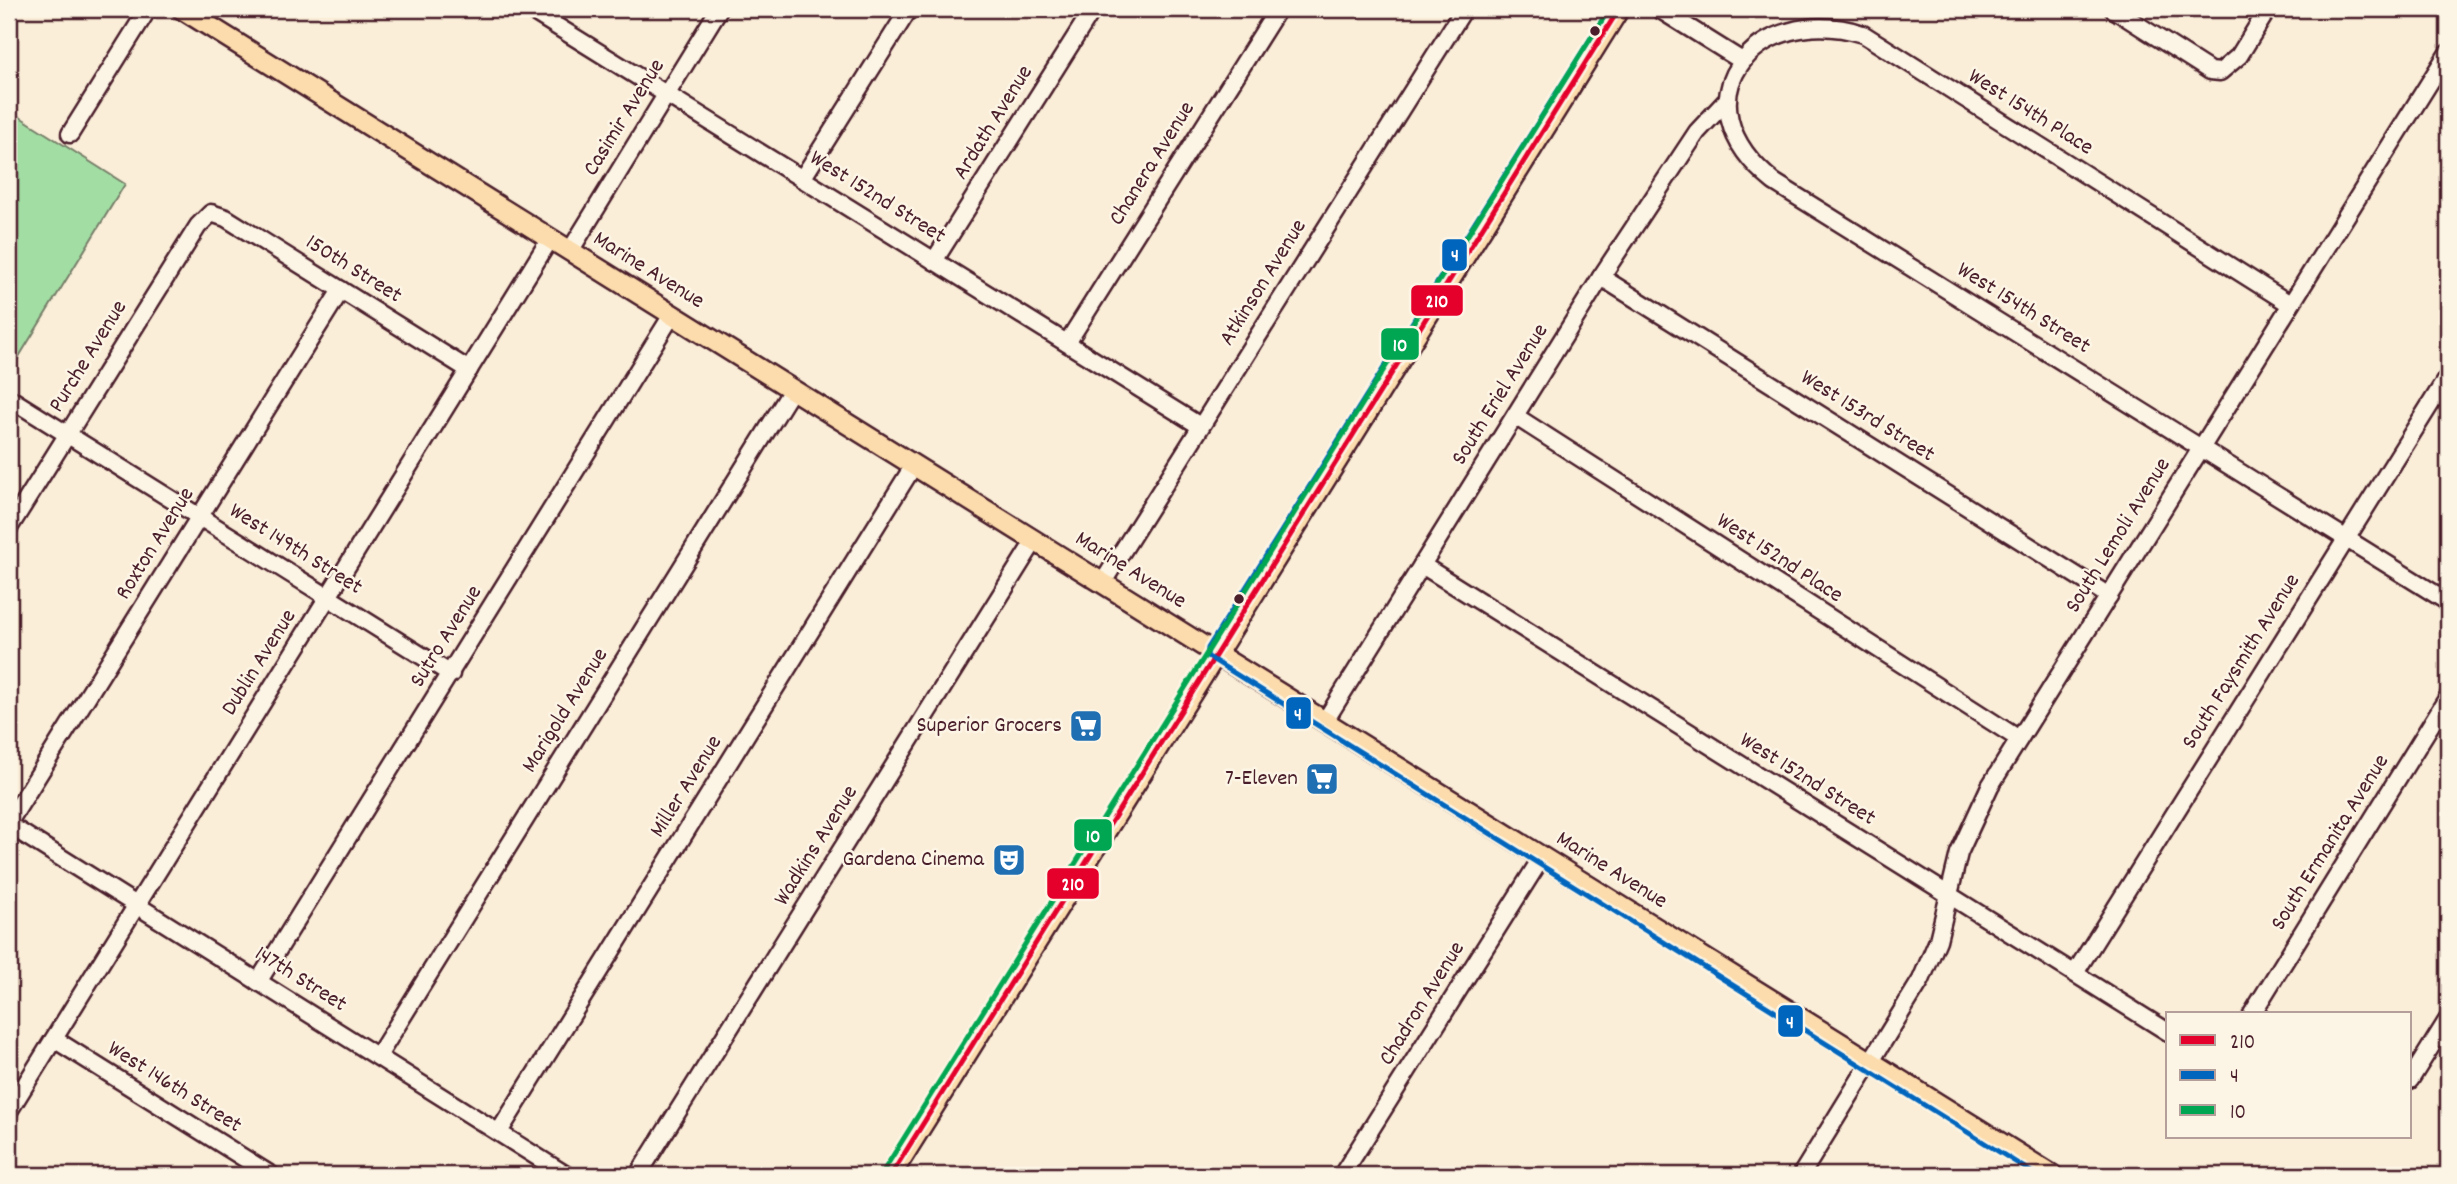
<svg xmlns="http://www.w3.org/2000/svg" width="2457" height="1184" font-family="Dekko,sans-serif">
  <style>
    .green { fill: #a2dea4; stroke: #767e68; stroke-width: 2 }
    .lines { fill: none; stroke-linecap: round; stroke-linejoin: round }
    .minor-casing { stroke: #4a1f2b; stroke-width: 21 }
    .major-casing { stroke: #4a1f2b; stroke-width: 24 }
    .minor { stroke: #fcf5e5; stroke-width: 16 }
    .major { stroke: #fcdcac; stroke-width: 19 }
    .bus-1-casing { stroke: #fcf5e5; stroke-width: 10 }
    .bus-2-casing { stroke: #fcf5e5; stroke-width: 10 }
    .bus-3-casing { stroke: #fcf5e5; stroke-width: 10 }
    .bus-1 { stroke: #e4002b; stroke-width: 5 }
    .bus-2 { stroke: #0065bd; stroke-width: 5 }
    .bus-3 { stroke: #00a651; stroke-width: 5 }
    .bus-dot { fill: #4a1f2b; stroke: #fcf5e5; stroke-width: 2.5 }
    .labels { text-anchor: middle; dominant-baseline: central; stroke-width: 5; stroke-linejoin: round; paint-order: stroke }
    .street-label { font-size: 23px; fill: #4a1f2b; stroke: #fcf5e5 }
    .poi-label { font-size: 23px; fill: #4a1f2b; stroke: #fcf5e5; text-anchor: end }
    .line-badge { stroke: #fcf5e5; stroke-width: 2.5 }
    .badge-label { font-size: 19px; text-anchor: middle; font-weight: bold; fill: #fff }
  </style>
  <rect width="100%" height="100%" fill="#faeed8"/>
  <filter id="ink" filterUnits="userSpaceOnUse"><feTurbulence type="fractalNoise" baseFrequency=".0143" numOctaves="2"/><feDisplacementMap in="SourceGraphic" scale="14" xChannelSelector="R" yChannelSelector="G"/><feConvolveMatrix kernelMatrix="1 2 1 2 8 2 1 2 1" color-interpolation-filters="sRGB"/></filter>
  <g filter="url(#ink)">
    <!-- green -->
    <polygon class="green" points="9,110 125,184 9,373"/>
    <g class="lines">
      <defs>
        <g id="minor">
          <polyline points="529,9 1200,426"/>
          <polyline points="1659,9 1739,59"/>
          <polyline points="2113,9 2210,71 2220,72 2239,56 2268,9"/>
          <polyline points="70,134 148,9"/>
          <polyline points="802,179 909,9"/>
          <polyline points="570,251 719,9"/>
          <polyline points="934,261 1093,9"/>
          <polyline points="1601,277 2109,596"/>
          <path d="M2290,304L1863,34C1756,0 1672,101 1774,182L2448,602"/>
          <polyline points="1067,343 1278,9"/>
          <polyline points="9,398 451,674"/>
          <polyline points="1515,416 2019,739"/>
          <polyline points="9,528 198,226 211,213 226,218 469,370"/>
          <polyline points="1422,565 2168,1032"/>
          <polyline points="1103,582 1464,9"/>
          <polyline points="1325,721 1601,277 1697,132 1726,101"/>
          <polyline points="9,822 341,290"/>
          <polyline points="9,825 566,1175"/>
          <polyline points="2075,973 2448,376"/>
          <polyline points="258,982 672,315"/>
          <polyline points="2252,1014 2448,697"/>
          <polyline points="54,1039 271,1175"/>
          <polyline points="378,1056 792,390"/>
          <polyline points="2410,1080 2448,1019"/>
          <polyline points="9,1111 550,239"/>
          <polyline points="499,1132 914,465"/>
          <polyline points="638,1175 1035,540"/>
          <polyline points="1342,1175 1542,857"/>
          <polyline points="1801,1175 1921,980 1938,940 1959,853 1990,786 2448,53"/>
        </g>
        <g id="major">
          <polyline points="182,9 2052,1175"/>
          <polyline points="891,1175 1619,9"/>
        </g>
      </defs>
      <!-- minor casing -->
      <use href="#minor" class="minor-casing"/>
      <!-- major casing -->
      <use href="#major" class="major-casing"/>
      <!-- minor -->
      <use href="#minor" class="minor"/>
      <!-- major -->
      <use href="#major" class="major"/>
      <defs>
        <polyline id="bus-1" points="891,1175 1619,9"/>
        <polyline id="bus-2" points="1609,9 1208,648 1207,656 2036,1175"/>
        <polyline id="bus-3" points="884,1170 1609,9"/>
      </defs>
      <!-- bus-1 casing -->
      <use href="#bus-1" class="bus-1-casing"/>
      <!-- bus-2 casing -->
      <use href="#bus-2" class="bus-2-casing"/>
      <!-- bus-3 casing -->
      <use href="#bus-3" class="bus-3-casing"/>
      <!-- bus-1 -->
      <use href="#bus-1" class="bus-1"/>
      <!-- bus-2 -->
      <use href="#bus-2" class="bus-2"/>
      <!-- bus-3 -->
      <use href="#bus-3" class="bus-3"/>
    </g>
  </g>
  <!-- icons -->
  <defs>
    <symbol id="supermarket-square" viewBox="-11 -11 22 22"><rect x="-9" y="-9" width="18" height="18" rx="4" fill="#1f6fb2" stroke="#fcf5e5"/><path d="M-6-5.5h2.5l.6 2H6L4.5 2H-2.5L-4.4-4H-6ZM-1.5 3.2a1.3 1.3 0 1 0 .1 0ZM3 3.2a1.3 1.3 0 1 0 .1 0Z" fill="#fff"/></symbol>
    <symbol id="theatre-square" viewBox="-11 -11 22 22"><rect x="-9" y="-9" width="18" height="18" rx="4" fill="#1f6fb2" stroke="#fcf5e5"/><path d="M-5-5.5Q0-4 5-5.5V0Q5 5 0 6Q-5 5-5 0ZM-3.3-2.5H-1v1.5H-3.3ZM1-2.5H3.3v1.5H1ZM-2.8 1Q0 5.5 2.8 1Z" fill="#fff"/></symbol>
  </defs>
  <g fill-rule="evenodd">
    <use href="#supermarket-square" x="1067" y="707" width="38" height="38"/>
    <use href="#supermarket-square" x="1303" y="760" width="38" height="38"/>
    <use href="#theatre-square" x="990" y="841" width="38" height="38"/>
  </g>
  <!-- markers -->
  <g class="bus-dot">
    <circle cx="1595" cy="31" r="6"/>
    <circle cx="1239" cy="599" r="6"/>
  </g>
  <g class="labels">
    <!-- street labels -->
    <g class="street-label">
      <text transform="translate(2030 113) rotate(32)">West 154th Place</text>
      <text transform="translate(625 118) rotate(-58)">Casimir Avenue</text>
      <text transform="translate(994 123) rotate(-58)">Ardath Avenue</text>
      <text transform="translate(1153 164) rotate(-58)">Chanera Avenue</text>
      <text transform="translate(877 198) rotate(32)">West 152nd Street</text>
      <text transform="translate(353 270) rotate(32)">150th Street</text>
      <text transform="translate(648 271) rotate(32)">Marine Avenue</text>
      <text transform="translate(1264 283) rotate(-58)">Atkinson Avenue</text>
      <text transform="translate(2023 309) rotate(32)">West 154th Street</text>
      <text transform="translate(89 357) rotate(-58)">Purche Avenue</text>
      <text transform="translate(1501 395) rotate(-58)">South Eriel Avenue</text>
      <text transform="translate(1867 417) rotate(32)">West 153rd Street</text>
      <text transform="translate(2119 536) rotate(-58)">South Lemoli Avenue</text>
      <text transform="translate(156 544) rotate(-58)">Roxton Avenue</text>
      <text transform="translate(295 550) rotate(32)">West 149th Street</text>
      <text transform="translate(1779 559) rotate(33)">West 152nd Place</text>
      <text transform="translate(1130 571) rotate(32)">Marine Avenue</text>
      <text transform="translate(447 637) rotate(-58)">Sutro Avenue</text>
      <text transform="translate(2242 662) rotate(-58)">South Faysmith Avenue</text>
      <text transform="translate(260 663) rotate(-58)">Dublin Avenue</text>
      <text transform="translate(566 711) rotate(-58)">Marigold Avenue</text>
      <text transform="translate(1807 780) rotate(32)">West 152nd Street</text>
      <text transform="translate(687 787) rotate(-58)">Miller Avenue</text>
      <text transform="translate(2331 843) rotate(-58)">South Ermanita Avenue</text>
      <text transform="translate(817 846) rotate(-58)">Wadkins Avenue</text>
      <text transform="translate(1611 871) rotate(32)">Marine Avenue</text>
      <text transform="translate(300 980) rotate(32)">147th Street</text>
      <text transform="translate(1423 1004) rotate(-58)">Chadron Avenue</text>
      <text transform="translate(174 1088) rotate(32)">West 146th Street</text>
    </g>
    <!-- poi labels -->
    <g class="poi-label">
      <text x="1062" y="726">Superior Grocers</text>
      <text x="1298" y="779">7-Eleven</text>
      <text x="984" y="860">Gardena Cinema</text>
    </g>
  </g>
  <g class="line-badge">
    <rect x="1441" y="238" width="27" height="34" rx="7" fill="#0065bd"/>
    <rect x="1410" y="284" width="54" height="33" rx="7" fill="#e4002b"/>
    <rect x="1380" y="327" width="40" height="34" rx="7" fill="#00a651"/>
    <rect x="1285" y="696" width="27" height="34" rx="7" fill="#0065bd"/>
    <rect x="1073" y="818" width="40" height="34" rx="7" fill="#00a651"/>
    <rect x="1046" y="867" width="54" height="33" rx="7" fill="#e4002b"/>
    <rect x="1777" y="1004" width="27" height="34" rx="7" fill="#0065bd"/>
  </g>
  <g class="badge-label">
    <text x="1455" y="261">4</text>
    <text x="1437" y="307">210</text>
    <text x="1400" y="351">10</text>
    <text x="1298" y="720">4</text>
    <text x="1093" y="842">10</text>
    <text x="1073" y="890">210</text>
    <text x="1790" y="1028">4</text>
  </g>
  <!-- margin -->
  <rect width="2457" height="1184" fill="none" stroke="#fcf5e5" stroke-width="35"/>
  <rect x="18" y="18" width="2422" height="1149" fill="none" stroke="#4a1f2b" stroke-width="2.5" filter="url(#ink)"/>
  <!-- legend -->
  <rect x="2166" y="1012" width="245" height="126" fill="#fcf5e5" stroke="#b59f9b" stroke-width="2"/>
  <rect x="2180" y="1035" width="35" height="10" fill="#e4002b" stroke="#b59f9b" stroke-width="2"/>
  <text x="2230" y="1048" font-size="21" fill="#4a1f2b">210</text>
  <rect x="2180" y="1070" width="35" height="10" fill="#0065bd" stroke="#b59f9b" stroke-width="2"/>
  <text x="2230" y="1082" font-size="21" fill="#4a1f2b">4</text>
  <rect x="2180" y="1105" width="35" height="10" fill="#00a651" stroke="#b59f9b" stroke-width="2"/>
  <text x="2230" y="1118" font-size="21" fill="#4a1f2b">10</text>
</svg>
